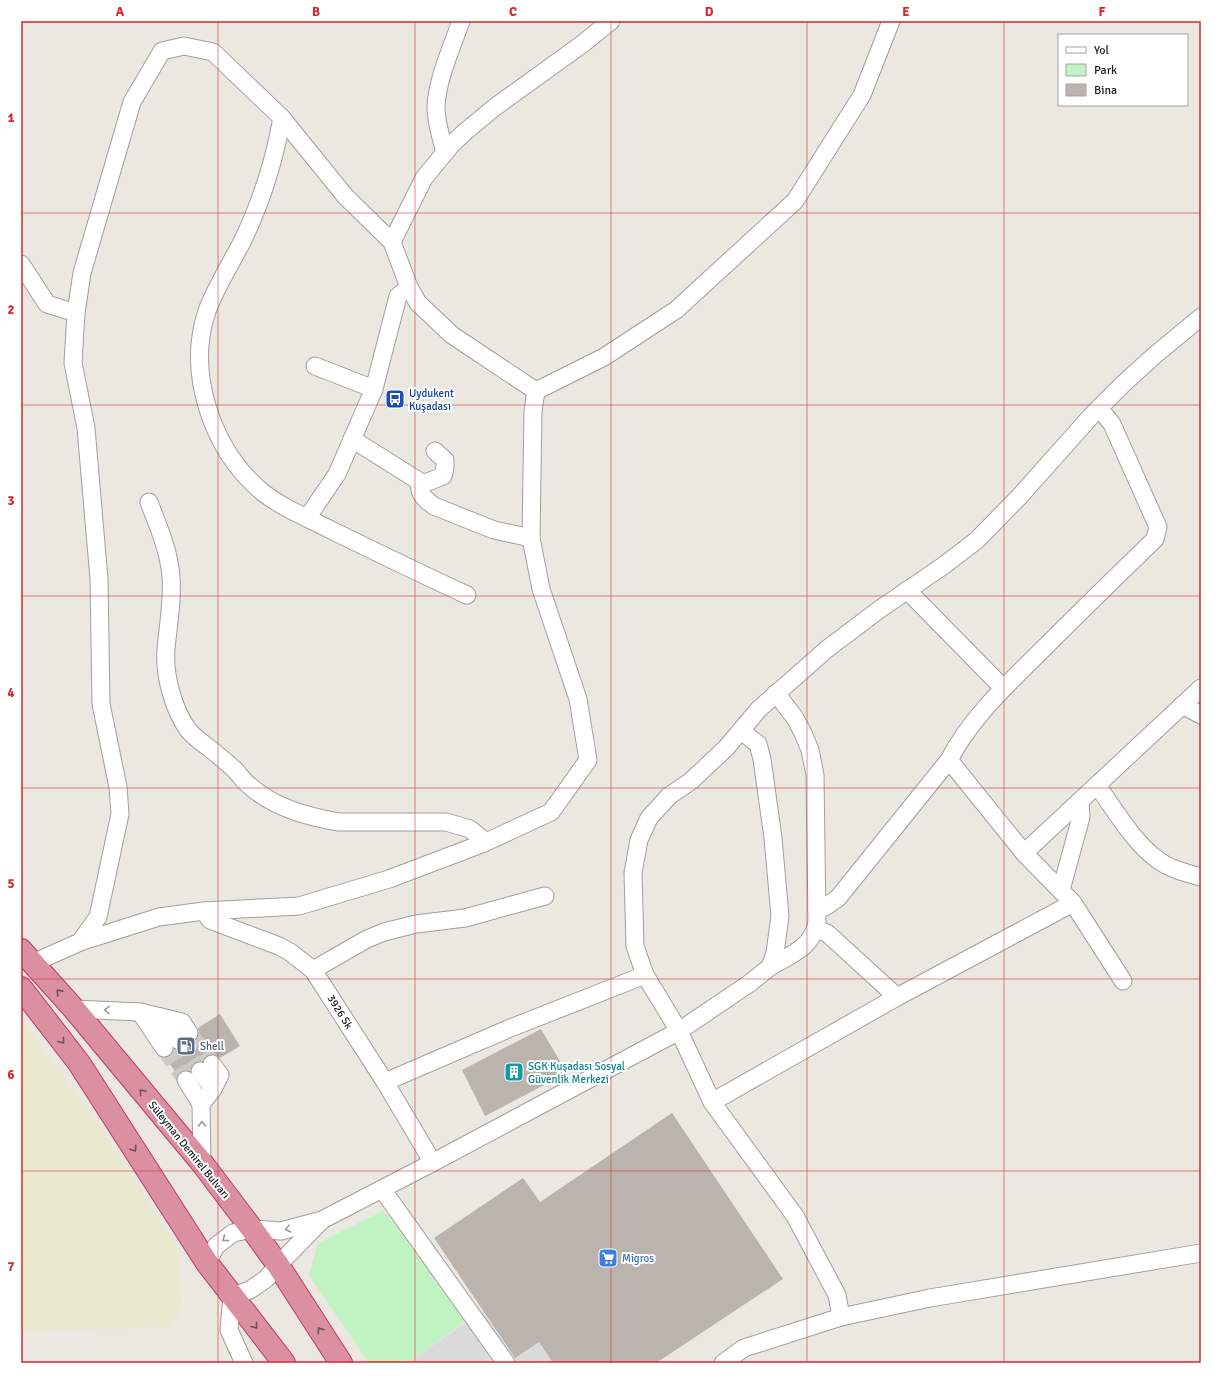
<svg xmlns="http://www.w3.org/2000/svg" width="1222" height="1384" font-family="Signika,sans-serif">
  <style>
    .farmland { fill: #e8e9ce }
    .park { fill: #c1f2c3 }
    .parking { fill: #dbdbdb }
    .building { fill: #bbb3ae }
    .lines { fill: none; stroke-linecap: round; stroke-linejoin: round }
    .minor-tunnel { stroke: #ccc8c3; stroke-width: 17; stroke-dasharray: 17 8; stroke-linecap: butt }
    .minor-casing { stroke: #9f9f9f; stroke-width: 19 }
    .highway-casing { stroke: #c2366b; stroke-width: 24 }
    .minor { stroke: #fff; stroke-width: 17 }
    .highway { stroke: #db90a1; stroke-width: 22 }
    .oneway { stroke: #715057 }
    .oneway2 { stroke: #989898 }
    .grid { fill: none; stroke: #d62828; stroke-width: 1; stroke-opacity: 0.55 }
    .labels { text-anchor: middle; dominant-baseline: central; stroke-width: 4; stroke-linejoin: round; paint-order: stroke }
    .transit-label { font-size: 11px; fill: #164399; stroke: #fff; text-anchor: start }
    .street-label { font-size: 11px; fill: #1b1b1b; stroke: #fff }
    .service-label { font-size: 11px; fill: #4e5e75; stroke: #fff; text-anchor: start }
    .culture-label { font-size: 11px; fill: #0d838f; stroke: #fff; text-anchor: start }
    .shop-label { font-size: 11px; fill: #366cbe; stroke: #fff; text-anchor: start }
    .neatline { fill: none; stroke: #d62828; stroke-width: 1.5 }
    .grid-label { font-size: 13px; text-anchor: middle; font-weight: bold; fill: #d62828 }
  </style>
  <rect width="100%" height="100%" fill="#ebe7e1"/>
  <!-- farmland -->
  <polygon class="farmland" points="21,1019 85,1106 132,1176 179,1251 182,1306 172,1327 21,1331"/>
  <!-- park -->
  <polygon class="park" points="383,1211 399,1228 465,1322 407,1363 369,1363 309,1275 318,1243"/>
  <!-- parking -->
  <polygon class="parking" points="483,1311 514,1358 539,1342 553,1363 407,1363"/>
  <!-- building -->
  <g class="building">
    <polygon points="220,1014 240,1046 220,1058 216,1055 211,1054 206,1056 203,1062 199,1061 194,1063 191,1067 190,1071 185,1070 181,1071 177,1075 166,1058 170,1056 174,1049 178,1050 182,1048 186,1042 190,1043 195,1041 198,1037 199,1033 198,1028"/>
    <polygon points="541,1029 567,1073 485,1116 462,1070"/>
    <polygon points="672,1113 783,1279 656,1363 553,1363 539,1342 515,1358 434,1238 523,1178 540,1202"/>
  </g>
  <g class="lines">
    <!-- minor-tunnel -->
    <g class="minor-tunnel">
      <polyline points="189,1033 212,1064"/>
      <polyline points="177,1040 200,1071"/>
      <polyline points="164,1048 186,1080"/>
    </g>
    <defs>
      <g id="minor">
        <path d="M282,118C274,162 261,203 242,242C230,265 216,287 207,311C186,373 212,449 261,491C282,508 308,518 331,530C376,552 421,574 467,595"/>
        <path d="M445,152C441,138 436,122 436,107C437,79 452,47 461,21"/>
        <polyline points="392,242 424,178 452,144 466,131 495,107 581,45 611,21"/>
        <polyline points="21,264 47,304 76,313"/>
        <polyline points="315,366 374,389"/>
        <polyline points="536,391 604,357 676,310 795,201 862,95 891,21"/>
        <polyline points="352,439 422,483"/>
        <path d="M435,451L445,460V468L443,476L420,485C418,494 427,501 434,506L494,530L531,538"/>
        <path d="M149,502C158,526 169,550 171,577C173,602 168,625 166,649C164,676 173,708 188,730C194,737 201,742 209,748C217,754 226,762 234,769C240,775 244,782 251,787C275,808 308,817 339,822H446L470,829L481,838L484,843"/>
        <polyline points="307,518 337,474 374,389 398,296 409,287"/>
        <polyline points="907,590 1003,688"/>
        <polyline points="1182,705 1201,715"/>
        <polyline points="949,760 1024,853 1073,903 1123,981"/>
        <path d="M1097,785C1114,809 1134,843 1158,860C1170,869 1186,873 1201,877"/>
        <polyline points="1024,853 1201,688"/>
        <polyline points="1061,890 1081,817 1080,801"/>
        <path d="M817,909L825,907L838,898L949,760C971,717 1009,683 1043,649C1080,612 1118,575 1155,539L1158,527L1112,424L1099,408"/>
        <polyline points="204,911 210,920 279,946 290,952 313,970 385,1082 426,1151 432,1163"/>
        <polyline points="816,929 827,933 897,997"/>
        <polyline points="80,942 159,917 204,911 299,906 389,879 484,843 551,812 588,760 578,699 541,589 531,538 533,411 536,391"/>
        <polyline points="33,963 80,942 98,917 120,814 118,787 101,704 99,579 86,428 73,363 76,313 82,273 132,102 162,51 184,46 213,52 282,118 345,196 392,242 409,287 418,303 452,335 536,391"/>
        <path d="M770,967C790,955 814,947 817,921L815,775L810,750L803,733L795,718L776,693"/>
        <polyline points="313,970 367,939 384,932 416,924 465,918 545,896"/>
        <polyline points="74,1009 140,1012 161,1017 177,1040"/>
        <polyline points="140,1012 164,1048"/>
        <polyline points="161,1017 182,1022 189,1033"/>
        <polyline points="200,1071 213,1089"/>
        <polyline points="186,1080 201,1104"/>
        <polyline points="385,1082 508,1029 645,975"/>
        <polyline points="712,1102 897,997 1073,903"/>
        <polyline points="202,1163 201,1104 213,1089 220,1075 212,1064"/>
        <polyline points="382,1189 506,1363"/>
        <polyline points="207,1263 216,1246 233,1233 252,1229 281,1231 322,1220 432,1163 679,1031 750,983 770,967 775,953 780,916 773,838 762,759 758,744 741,731"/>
        <polyline points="841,1317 930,1298 1201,1253"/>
        <polyline points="244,1363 229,1330 232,1296 250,1290 266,1279 278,1265 322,1220"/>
        <polyline points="723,1363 744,1348 841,1317 837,1295 795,1216 712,1102 679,1031 645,975 635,946 633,873 639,840 649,818 669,796 691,781 726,748 759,709 827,649 880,609 943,566 977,540 1019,497 1093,414 1123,384 1155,355 1201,317"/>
      </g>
      <g id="highway">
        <polyline points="21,950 74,1009 202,1163 252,1229 278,1265 341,1363"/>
        <polyline points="21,988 79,1063 207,1263 284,1363"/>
      </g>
    </defs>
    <!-- minor casing -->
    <use href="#minor" class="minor-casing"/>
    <!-- highway casing -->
    <use href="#highway" class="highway-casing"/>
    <!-- minor -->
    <use href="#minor" class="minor"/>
    <!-- highway -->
    <use href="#highway" class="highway"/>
  </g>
  <!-- one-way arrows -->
  <defs><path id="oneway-chevron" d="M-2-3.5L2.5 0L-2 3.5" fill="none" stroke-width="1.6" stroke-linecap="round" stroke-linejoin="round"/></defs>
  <g class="oneway">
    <use href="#oneway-chevron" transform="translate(59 992) rotate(-132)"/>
    <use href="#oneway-chevron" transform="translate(62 1041) rotate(52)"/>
    <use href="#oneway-chevron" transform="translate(142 1092) rotate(-130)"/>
    <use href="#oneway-chevron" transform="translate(134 1149) rotate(57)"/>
    <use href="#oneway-chevron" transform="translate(255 1326) rotate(52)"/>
    <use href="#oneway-chevron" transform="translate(320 1330) rotate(-123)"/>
  </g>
  <g class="oneway2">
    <use href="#oneway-chevron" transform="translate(107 1010) rotate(-178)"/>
    <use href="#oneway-chevron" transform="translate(202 1124) rotate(-91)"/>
    <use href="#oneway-chevron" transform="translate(288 1229) rotate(166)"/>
    <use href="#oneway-chevron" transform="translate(225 1239) rotate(143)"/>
  </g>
  <!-- grid -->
  <path class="grid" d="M218,21V1363M415,21V1363M611,21V1363M807,21V1363M1004,21V1363M21,213H1201M21,405H1201M21,596H1201M21,788H1201M21,979H1201M21,1171H1201"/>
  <!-- icons -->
  <defs>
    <symbol id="bus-square" viewBox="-11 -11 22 22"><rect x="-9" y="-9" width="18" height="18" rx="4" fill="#1a4fb4" stroke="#fff"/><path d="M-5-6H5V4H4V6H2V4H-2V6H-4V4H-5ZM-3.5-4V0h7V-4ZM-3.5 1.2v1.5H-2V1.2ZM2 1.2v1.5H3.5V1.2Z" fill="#fff"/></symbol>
    <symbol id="fuel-square" viewBox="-11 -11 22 22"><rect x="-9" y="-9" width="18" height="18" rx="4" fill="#5c6f8a" stroke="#fff"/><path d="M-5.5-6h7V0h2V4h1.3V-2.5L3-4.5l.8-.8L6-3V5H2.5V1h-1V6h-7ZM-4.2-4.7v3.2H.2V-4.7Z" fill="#fff"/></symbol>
    <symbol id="building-square" viewBox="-11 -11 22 22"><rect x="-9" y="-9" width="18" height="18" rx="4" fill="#0f9aa8" stroke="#fff"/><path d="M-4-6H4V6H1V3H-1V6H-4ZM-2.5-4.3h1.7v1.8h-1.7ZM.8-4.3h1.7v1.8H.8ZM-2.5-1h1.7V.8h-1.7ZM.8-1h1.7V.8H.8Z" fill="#fff"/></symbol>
    <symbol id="supermarket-square" viewBox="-11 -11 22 22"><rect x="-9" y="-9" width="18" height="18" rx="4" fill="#3f7fe0" stroke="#fff"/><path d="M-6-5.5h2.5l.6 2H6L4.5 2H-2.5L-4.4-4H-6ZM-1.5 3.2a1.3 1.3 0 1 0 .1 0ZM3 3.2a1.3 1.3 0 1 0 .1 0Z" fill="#fff"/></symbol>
  </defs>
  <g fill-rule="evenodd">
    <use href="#bus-square" x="384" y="388" width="22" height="22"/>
    <use href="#fuel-square" x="175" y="1035" width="22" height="22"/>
    <use href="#building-square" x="503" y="1061" width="22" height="22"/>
    <use href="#supermarket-square" x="597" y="1247" width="22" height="22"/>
  </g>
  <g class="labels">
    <!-- transit labels -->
    <g class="transit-label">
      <text x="409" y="393">Uydukent<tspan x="409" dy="13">Kuşadası</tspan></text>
    </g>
    <!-- street labels -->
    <g class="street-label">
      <text transform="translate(340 1012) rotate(58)">3926 Sk</text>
      <text transform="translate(189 1150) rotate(51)">Süleyman Demirel Bulvarı</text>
    </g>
    <!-- service labels -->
    <g class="service-label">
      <text x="200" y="1046">Shell</text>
    </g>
    <!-- culture labels -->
    <g class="culture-label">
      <text x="528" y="1066">SGK Kuşadası Sosyal<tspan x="528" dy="13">Güvenlik Merkezi</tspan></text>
    </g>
    <!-- shop labels -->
    <g class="shop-label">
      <text x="622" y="1258">Migros</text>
    </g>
  </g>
  <!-- border -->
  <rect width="1222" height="1384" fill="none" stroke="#ffffff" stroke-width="44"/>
  <!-- legend -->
  <rect x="1058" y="34" width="130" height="72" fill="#ffffff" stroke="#a4a4a4"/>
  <rect x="1066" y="47" width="20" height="6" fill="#ffffff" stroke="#a4a4a4"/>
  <text x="1094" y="54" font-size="12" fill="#1b1b1b">Yol</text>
  <rect x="1066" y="64" width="20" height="12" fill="#c1f2c3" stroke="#a4a4a4"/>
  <text x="1094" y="74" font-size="12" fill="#1b1b1b">Park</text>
  <rect x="1066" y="84" width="20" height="12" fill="#bbb3ae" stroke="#a4a4a4"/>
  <text x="1094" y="94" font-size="12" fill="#1b1b1b">Bina</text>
  <rect x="22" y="22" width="1178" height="1340" class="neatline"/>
  <g class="grid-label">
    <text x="120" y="16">A</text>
    <text x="316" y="16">B</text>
    <text x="513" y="16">C</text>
    <text x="709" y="16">D</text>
    <text x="906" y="16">E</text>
    <text x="1102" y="16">F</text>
    <text x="11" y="122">1</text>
    <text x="11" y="314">2</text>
    <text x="11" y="505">3</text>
    <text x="11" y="697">4</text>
    <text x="11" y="888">5</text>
    <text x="11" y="1079">6</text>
    <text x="11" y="1271">7</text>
  </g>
</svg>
